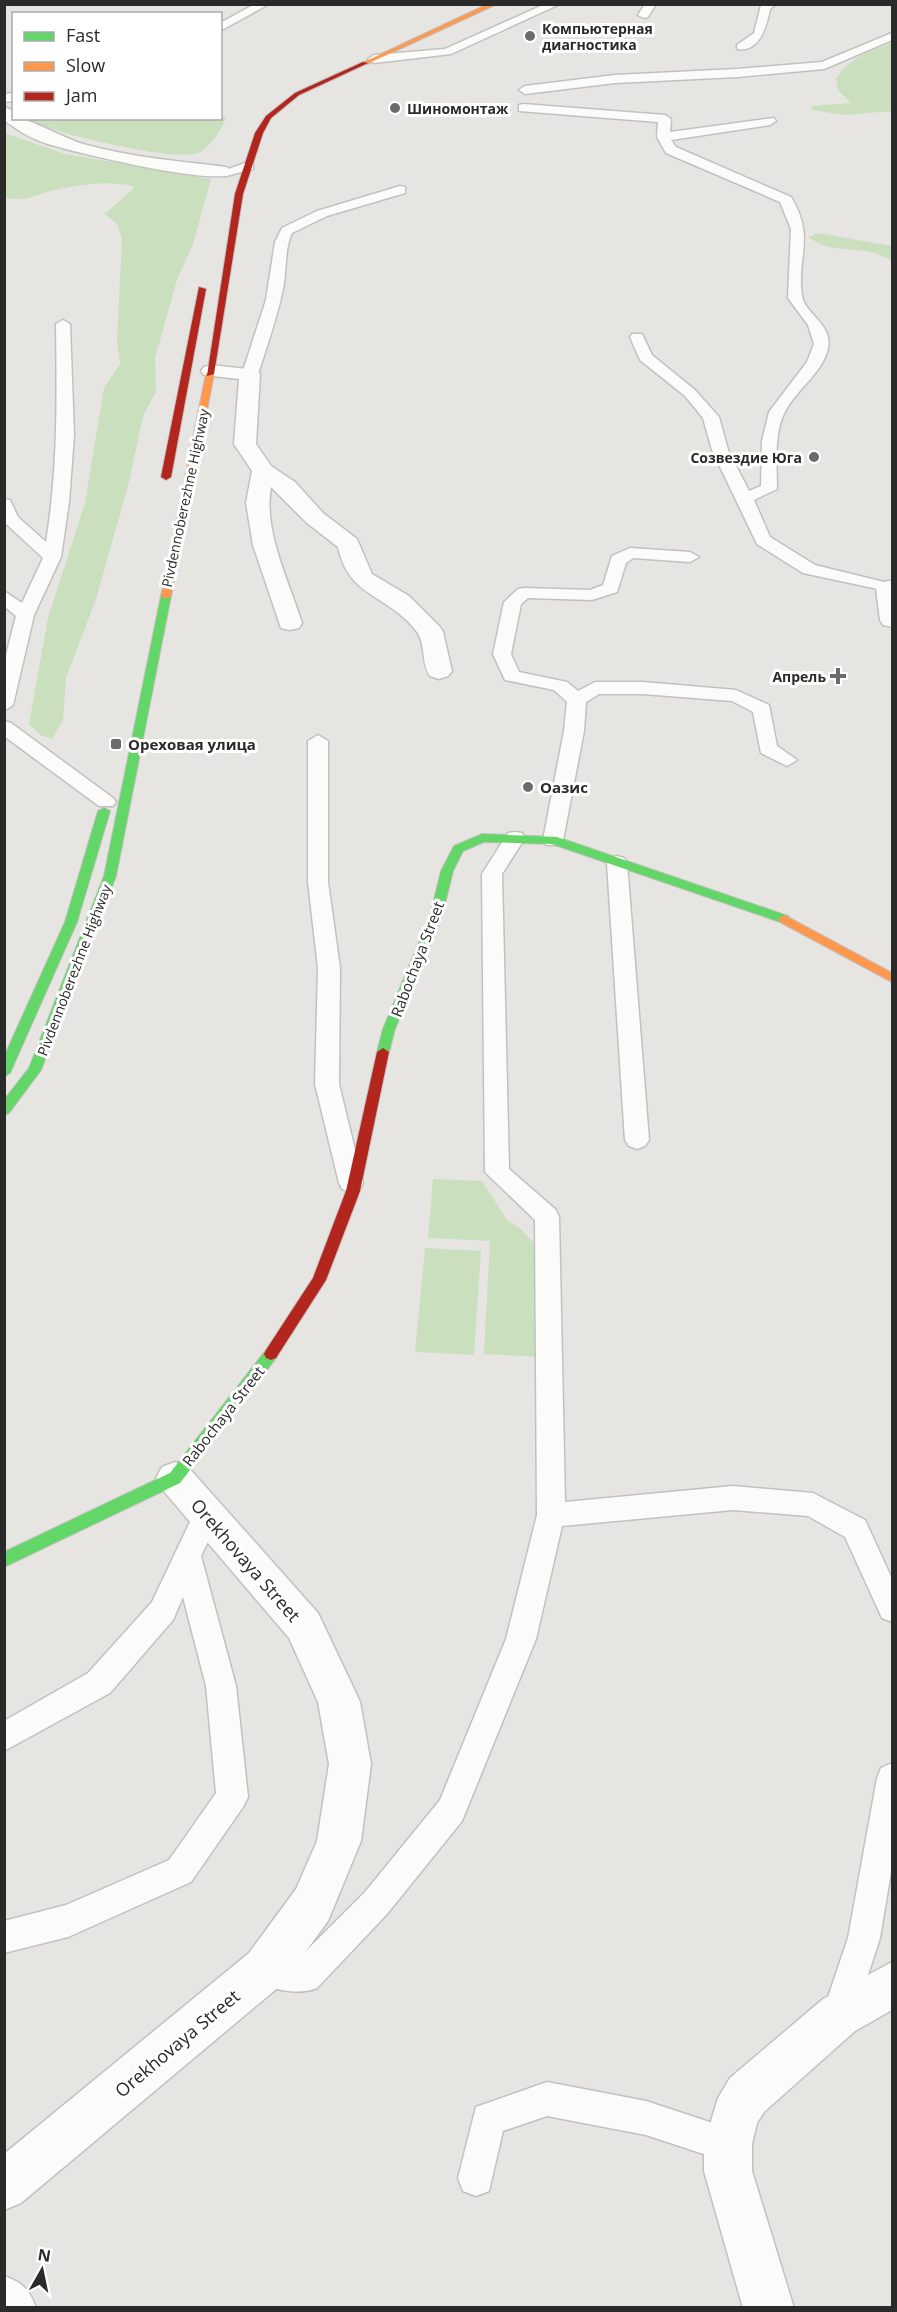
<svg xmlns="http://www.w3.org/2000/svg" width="897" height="2312" font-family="'Open Sans',sans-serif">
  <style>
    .green { fill: #c9dfbe }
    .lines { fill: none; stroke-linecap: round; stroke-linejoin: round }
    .lane-casing { stroke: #c2c1c0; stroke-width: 3 }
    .street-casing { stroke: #c2c1c0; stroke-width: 3 }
    .fast-casing { stroke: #c2c1c0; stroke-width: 2 }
    .slow-casing { stroke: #c2c1c0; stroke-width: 2 }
    .jam-casing { stroke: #c2c1c0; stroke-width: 2 }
    .lane { fill: #fbfbfa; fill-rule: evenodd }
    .street { fill: #fbfbfa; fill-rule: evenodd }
    .fast { fill: #63d668; fill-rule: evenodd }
    .slow { fill: #ff974d; fill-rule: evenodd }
    .jam { fill: #b3261e; fill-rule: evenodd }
    .poi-dot { fill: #6c6b6a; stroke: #fff; stroke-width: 2 }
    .labels { text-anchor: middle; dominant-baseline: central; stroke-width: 6; stroke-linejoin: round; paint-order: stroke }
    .far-poi-label { font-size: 14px; font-weight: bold; fill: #2a2a2a; stroke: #fff; text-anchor: start }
    .far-street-label { font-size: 14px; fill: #2a2a2a; stroke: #fff }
    .poi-label { font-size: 15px; font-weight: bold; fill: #2a2a2a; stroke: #fff; text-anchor: start }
    .street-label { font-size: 15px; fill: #2a2a2a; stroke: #fff }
    .near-street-label { font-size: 18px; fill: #2a2a2a; stroke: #fff }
  </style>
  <rect width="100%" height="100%" fill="#e7e5e1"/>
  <!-- green -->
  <g class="green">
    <path d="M892,43V111L844,115L813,110L811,106L851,103L838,90L836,79C849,57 870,52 892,43Z"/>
    <path d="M221,116L226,118C222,129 210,148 198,153C174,162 50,133 28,119L220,118Z"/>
    <path d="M4,133L65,154L211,179L193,244L177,280L155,358L156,392L143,416L128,486L96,599L66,678L63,720L52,739L42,736L29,724L48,618L85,503L104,388L120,364L117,341L122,240L117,224L105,214L135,187C110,179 75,185 50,191C29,197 28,201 5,198Z"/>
    <path d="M817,233L892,246V261C887,258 881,255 875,253C853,247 828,253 809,237Z"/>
    <polygon points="433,1179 482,1181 507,1220 520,1228 533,1242 544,1277 542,1357 484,1354 490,1241 428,1238"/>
    <polygon points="425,1248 481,1251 474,1355 415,1352"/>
  </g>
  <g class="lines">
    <defs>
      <g id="lane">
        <polygon points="255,4 269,4 220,31 220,23"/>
        <polygon points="545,4 560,4 451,54 374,63 368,59 374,55 445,49"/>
        <polygon points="645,4 656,4 648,17 644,18 638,15"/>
        <path d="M776,4L770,9C767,25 760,53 737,49V45L754,33L761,5Z"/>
        <polygon points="892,33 892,40 824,69 737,77 615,83 525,94 519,90 525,86 615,75 737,69 822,62"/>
        <polygon points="14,93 14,101 4,102 4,94"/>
        <path d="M523,104L665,115L671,119L670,132L774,118L776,121L770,125L671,140L676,147L791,197C816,238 796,257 802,296C805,315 836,325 827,352C820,374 799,388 787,408C773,431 777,463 777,489L754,500L770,537L815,565L892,584V592L803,573L757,544L712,450L703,418L685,396L640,360L630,337L632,334H642L652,355L695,390L719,417L728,450L749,491L761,486L762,441L769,412L807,362L814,344L808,325L788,298L791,229L780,202L666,153L657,137L658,122L519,111V105Z"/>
        <polygon points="248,162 253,163 253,169 226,176 220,172"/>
        <path d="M400,186L405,187V193L327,216L292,233C284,250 287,271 283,289C277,318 267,346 258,374L255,377H245L242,374L266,300L275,242L282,228L317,211Z"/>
        <path d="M63,320L70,324L74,435L69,502L61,557L34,615L13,705L4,711V663L16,616L4,606V591L22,603L43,558L4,522V499L10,500L18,517L46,542C58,469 57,398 56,324Z"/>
        <polygon points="630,548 690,552 699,557 690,562 633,558 626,563 617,592 592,600 528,598 521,604 511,654 519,672 567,682 578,691 595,682 643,682 736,690 769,705 777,746 797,760 787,766 761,753 753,712 732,701 643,694 599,694 586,702 584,731 563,840 560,845 546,845 543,840 564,731 567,702 554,690 505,680 493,654 504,602 518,589 524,588 590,590 603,585 612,556"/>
        <polygon points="4,721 11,723 113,798 116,802 113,806 99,806 4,736"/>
        <polygon points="318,735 328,741 328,882 340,968 339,1084 363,1183 360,1189 351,1192 342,1189 339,1183 315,1084 318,968 308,882 308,741"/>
        <path d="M515,832L522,833L525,838L502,874L509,1169L556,1210L559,1217L565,1502L733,1486L813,1493L865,1520L892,1579V1622L882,1618L845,1537L808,1516L733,1510L562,1526L536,1639L462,1821L387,1914L317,1988C298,1996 272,1989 253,1981L248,1969L253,1957L265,1952L299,1958L365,1892L440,1800L506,1639L537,1515L535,1220L485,1172L482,874L508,833Z"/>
        <polygon points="617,856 624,858 627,863 649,1140 645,1146 637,1149 629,1146 625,1140 607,863 610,858"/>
        <polygon points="207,1503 217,1507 221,1515 201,1556 236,1686 248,1797 243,1807 191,1882 68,1937 4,1953 4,1921 66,1905 169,1860 216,1793 206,1686 183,1597 173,1620 110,1693 4,1751 4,1721 88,1673 152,1602 197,1507"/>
        <polygon points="892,1763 892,1866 880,1938 851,2027 839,2032 827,2027 822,2015 848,1938 877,1778 881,1768"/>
        <polygon points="547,2082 646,2101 740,2132 746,2144 740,2156 728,2162 646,2135 547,2116 503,2131 489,2191 476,2196 463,2191 458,2178 476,2107"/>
      </g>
      <g id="street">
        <path d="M4,107L14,111V118C30,118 63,138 83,144C129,157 178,161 226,167L235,172C223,189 69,151 45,143C30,138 17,130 4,120Z"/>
        <path d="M211,365L257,370L260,374L256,444L271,466L295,482L323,513L357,539L372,574L409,596L440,627L443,632L452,671L448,676L439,679L430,676C421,664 426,644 417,632C389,594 349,599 338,547L307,523L271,487C263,531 289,581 302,623L299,628L290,630L281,628L253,545L246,503L252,471L234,444L239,379L204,375L201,371L204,367Z"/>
        <polygon points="888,581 892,581 892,627 883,625 880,620 876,588 879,583"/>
        <polygon points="175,1462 188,1467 318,1613 354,1689 360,1702 371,1764 361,1841 328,1921 281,1985 21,2203 4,2210 4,2154 249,1953 296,1889 317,1841 329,1764 318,1702 289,1638 162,1489 156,1478 162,1467"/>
        <polygon points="892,1962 892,2010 855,2031 764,2112 757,2123 752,2144 752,2171 794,2308 743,2308 704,2171 704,2144 718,2098 730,2078 823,1999"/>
        <path d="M4,2276C23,2283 29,2289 36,2308H4Z"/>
      </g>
      <g id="fast">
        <polygon points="166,593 171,596 116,876 41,1070 9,1113 4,1115 4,1100 29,1068 104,876 161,596"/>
        <polygon points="104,808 110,811 77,922 10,1073 4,1077 4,1057 65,922 98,811"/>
        <polygon points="482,834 557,837 788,916 790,919 788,922 780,922 552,844 484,842 463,851 453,871 442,916 395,1029 389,1052 383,1056 378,1055 377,1052 383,1029 430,916 441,871 454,846"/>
        <polygon points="271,1348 276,1350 278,1354 276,1358 180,1483 4,1567 4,1552 170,1473 266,1350"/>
      </g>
      <g id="slow">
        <polygon points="488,4 497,4 367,64 362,63"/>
        <polygon points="210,371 214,374 171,596 166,599 161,596 206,374"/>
        <polygon points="784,915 892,973 892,982 780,922 778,919"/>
      </g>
      <g id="jam">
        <polygon points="363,62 368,63 299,95 271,118 263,133 243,194 214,374 207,376 235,194 255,133 266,116 295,93"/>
        <polygon points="199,287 206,289 171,477 166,480 161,477"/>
        <polygon points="383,1048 389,1052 360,1191 326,1280 276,1358 271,1360 266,1358 264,1354 266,1350 313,1278 346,1191 377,1052"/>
      </g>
    </defs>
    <!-- lane casing -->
    <use href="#lane" class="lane-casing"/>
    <!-- street casing -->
    <use href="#street" class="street-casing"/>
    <!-- fast casing -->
    <use href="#fast" class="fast-casing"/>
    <!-- slow casing -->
    <use href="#slow" class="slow-casing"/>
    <!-- jam casing -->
    <use href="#jam" class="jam-casing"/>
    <!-- lane -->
    <use href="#lane" class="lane"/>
    <!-- street -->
    <use href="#street" class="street"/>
    <!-- fast -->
    <use href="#fast" class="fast"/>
    <!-- slow -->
    <use href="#slow" class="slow"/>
    <!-- jam -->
    <use href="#jam" class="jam"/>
  </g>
  <!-- markers -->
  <g class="poi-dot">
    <circle cx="530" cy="36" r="6"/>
    <circle cx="395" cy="108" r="6"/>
    <circle cx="814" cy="457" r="6"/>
    <path d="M835 667h6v6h6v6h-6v6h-6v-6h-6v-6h6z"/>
    <rect x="110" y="738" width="12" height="12" rx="3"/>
    <circle cx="528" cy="787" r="6"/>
  </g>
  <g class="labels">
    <!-- far-poi labels -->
    <g class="far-poi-label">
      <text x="542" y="28">Компьютерная<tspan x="542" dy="16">диагностика</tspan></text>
      <text x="407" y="108">Шиномонтаж</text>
      <text x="802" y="457" text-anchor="end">Созвездие Юга</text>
      <text x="826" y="676" text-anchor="end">Апрель</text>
    </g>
    <!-- far-street labels -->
    <g class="far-street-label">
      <text transform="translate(185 498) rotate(-78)">Pivdennoberezhne Highway</text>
      <text transform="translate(74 970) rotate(-69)">Pivdennoberezhne Highway</text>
    </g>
    <!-- poi labels -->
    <g class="poi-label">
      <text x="128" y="744">Ореховая улица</text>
      <text x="540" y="787">Оазис</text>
    </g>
    <!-- street labels -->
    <g class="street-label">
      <text transform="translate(417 959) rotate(-69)">Rabochaya Street</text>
      <text transform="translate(223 1416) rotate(-52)">Rabochaya Street</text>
    </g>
    <!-- near-street labels -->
    <g class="near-street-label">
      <text transform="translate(246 1560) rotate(49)">Orekhovaya Street</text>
      <text transform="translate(177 2043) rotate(-40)">Orekhovaya Street</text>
    </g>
  </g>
  <!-- border -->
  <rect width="897" height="2312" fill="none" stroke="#2a2a2a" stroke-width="12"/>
  <!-- legend -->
  <rect x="12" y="12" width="210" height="108" fill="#ffffff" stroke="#aaaaaa" stroke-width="1.5"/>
  <rect x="24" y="32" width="30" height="9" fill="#63d668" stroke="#aaaaaa" stroke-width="1.5"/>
  <text x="66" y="42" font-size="18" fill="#2a2a2a">Fast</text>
  <rect x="24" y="62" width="30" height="9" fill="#ff974d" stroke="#aaaaaa" stroke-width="1.5"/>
  <text x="66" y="72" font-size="18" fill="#2a2a2a">Slow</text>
  <rect x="24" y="92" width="30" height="9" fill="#b3261e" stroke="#aaaaaa" stroke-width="1.5"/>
  <text x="66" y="102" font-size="18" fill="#2a2a2a">Jam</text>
  <!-- north arrow -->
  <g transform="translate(42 2270) rotate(9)" stroke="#ffffff" stroke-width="4.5" paint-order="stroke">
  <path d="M0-4.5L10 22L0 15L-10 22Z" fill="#2a2a2a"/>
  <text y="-9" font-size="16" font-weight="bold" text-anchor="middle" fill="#2a2a2a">N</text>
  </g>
</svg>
